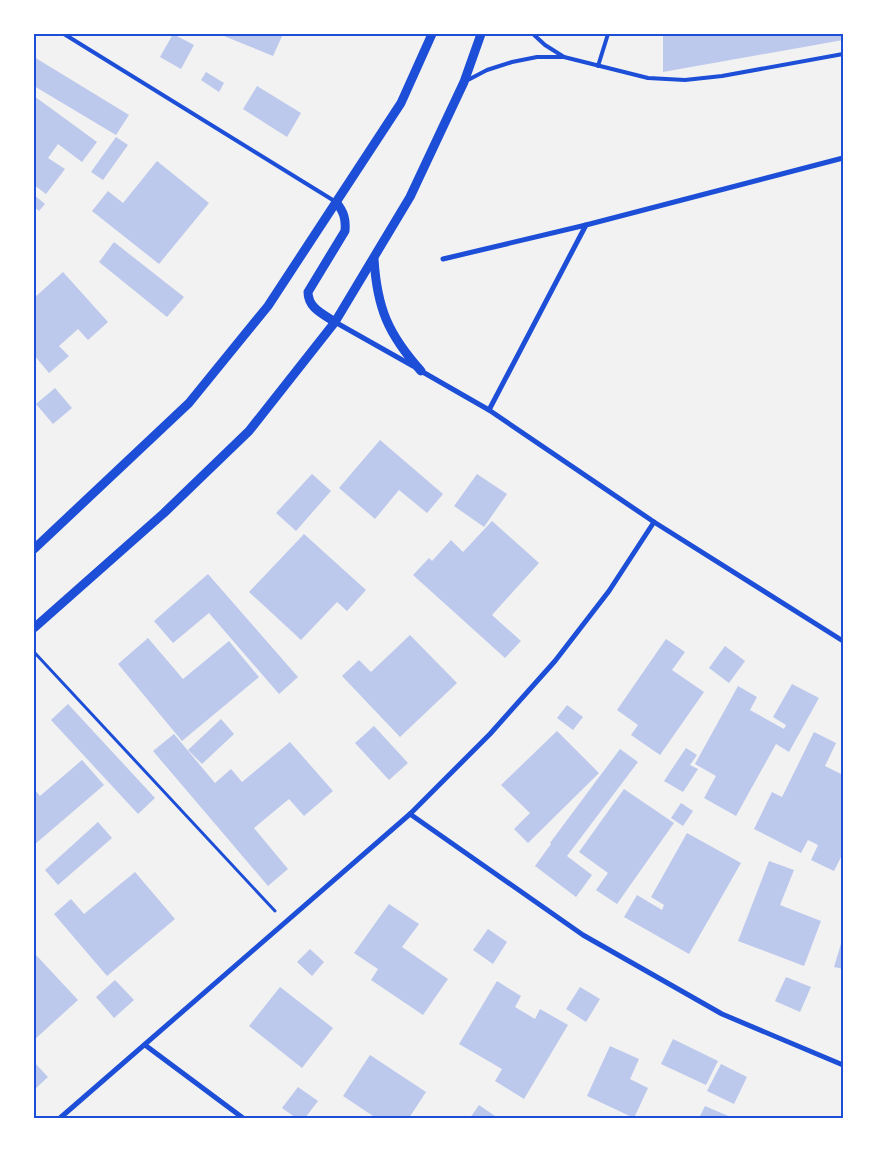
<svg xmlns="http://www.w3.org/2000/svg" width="877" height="1152" font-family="'Source Serif 4',serif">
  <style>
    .building { fill: #bdc9ec }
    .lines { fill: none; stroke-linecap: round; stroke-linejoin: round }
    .path { stroke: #1d4ed8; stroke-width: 3 }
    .service { stroke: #1d4ed8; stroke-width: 4 }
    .minor { stroke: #1d4ed8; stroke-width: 5 }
    .tertiary { stroke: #1d4ed8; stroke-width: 9 }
    .neatline { fill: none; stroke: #1d4ed8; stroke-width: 2 }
  </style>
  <rect width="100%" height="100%" fill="#f2f2f2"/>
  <!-- building -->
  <g class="building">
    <polygon points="173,34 194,45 181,69 160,57"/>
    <polygon points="219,34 283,34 273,56"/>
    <polygon points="663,34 843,34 843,40 663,72"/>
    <polygon points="34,57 129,115 116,135 34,86"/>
    <polygon points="206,72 224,83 219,92 201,80"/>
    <polygon points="257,86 301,113 287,137 243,109"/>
    <polygon points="34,96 97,142 82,162 58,144 48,158 65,169 46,194 34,185"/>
    <polygon points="116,137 128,145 103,180 91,172"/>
    <polygon points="157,161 209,203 159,264 92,211 108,191 123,203"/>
    <polygon points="34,195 45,204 39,211 34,207"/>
    <polygon points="114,242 184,297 167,317 99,262"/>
    <polygon points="63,272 108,322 88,340 78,329 59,346 69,356 49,373 34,355 34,298"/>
    <polygon points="55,388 72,408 53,424 36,404"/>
    <polygon points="380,440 443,494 427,513 399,490 375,519 339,488"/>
    <polygon points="312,474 331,491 296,531 276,513"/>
    <polygon points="477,474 507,494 484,527 454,506"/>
    <polygon points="492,521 539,563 492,615 521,641 505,658 413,575 429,558 432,561 451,540 463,552"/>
    <polygon points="304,534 366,590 347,611 337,602 301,640 249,592"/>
    <polygon points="208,574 298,677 279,694 209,613 173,643 154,621"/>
    <polygon points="410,635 457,683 400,737 342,676 359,660 371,672"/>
    <polygon points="148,638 183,679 229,641 259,677 182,741 118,664"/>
    <polygon points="666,639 685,652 672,670 704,692 660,755 631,735 638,725 617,710"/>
    <polygon points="725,646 745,661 729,683 709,668"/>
    <polygon points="792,684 819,698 789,752 776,744 736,816 704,798 716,776 695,764 738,686 757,697 750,710 784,729 786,725 773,717"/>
    <polygon points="68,704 155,798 138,814 51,720"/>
    <polygon points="567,705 583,717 573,730 557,718"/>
    <polygon points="221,719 234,734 202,764 188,750"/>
    <polygon points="374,726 408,763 389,780 355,743"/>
    <polygon points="557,731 599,773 528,843 514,829 530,813 501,785"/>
    <polygon points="814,732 836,743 825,766 843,775 843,817 842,817 841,819 843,820 843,853 834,871 811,860 818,845 808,840 801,853 754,829 772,792 782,797"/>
    <polygon points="174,734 215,783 231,769 242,782 290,742 333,791 304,816 289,799 254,828 288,869 268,886 153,751"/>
    <polygon points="686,748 697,755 690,765 698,769 683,792 664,781"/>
    <polygon points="620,749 638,762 567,856 592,875 576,897 535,866 551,844 550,843"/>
    <polygon points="82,760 104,785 34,845 34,789 40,796"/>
    <polygon points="624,789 674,823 617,904 596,890 608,873 579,852"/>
    <polygon points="681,803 693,811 683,826 671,818"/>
    <polygon points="98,822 112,838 58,885 45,870"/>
    <polygon points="687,833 741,863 689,954 624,917 637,895 662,910 664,905 651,897"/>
    <polygon points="769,861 794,870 780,905 821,921 804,966 738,941"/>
    <polygon points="135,872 175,919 107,976 54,914 71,899 84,914"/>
    <polygon points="389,904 419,924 402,947 448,979 423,1015 371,980 378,969 354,953"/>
    <polygon points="488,929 507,942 493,964 473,950"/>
    <polygon points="843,937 843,969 834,967"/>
    <polygon points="310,949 324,962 312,976 297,962"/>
    <polygon points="36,955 78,1000 34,1040 34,957"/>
    <polygon points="786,977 811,987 800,1012 775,1001"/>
    <polygon points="115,980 134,1000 114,1018 96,997"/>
    <polygon points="497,981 521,996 515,1007 535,1019 540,1009 568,1025 524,1099 495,1081 502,1069 459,1044"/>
    <polygon points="280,987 333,1028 302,1068 249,1026"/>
    <polygon points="580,987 600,999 586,1022 566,1009"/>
    <polygon points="673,1039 718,1061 706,1085 661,1064"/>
    <polygon points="610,1046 639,1059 630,1079 648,1088 634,1118 587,1096"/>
    <polygon points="370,1055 426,1092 409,1118 376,1118 343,1096"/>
    <polygon points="34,1062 48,1077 34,1090"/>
    <polygon points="721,1064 747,1077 734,1104 707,1091"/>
    <polygon points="298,1087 318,1101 305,1118 296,1118 282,1108"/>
    <polygon points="479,1105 498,1118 470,1118"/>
    <polygon points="705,1106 733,1118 699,1118"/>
  </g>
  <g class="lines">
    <!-- path -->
    <polyline class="path" points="34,652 275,911"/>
    <!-- service -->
    <g class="service">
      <polyline points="64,34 336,202"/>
      <polyline points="533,34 545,45 564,57"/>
      <polyline points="598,66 608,34"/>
      <polyline points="466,81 487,70 512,62 537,57 564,57 648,78 685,80 722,76 843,54"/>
    </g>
    <!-- minor -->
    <g class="minor">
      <polyline points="443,259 586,225 843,158"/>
      <polyline points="335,322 413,366"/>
      <polyline points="421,371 489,410 654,522 843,641"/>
      <polyline points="489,410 586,225"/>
      <polyline points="410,814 583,935 722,1014 843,1065"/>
      <polyline points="145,1045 243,1118"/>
      <polyline points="60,1118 410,814 490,734 555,661 609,591 654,522"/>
    </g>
    <!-- tertiary -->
    <g class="tertiary">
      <path d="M374,259C377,308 388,334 421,371"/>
      <path d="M335,322C323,314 308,308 308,292L345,231C346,219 344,212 336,202"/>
      <polyline points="34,549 189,403 268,306 401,103 432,34"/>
      <polyline points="34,628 164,513 249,431 335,322 410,197 464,82 481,34"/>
    </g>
  </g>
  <!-- border -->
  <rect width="877" height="1152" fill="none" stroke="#ffffff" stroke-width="70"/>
  <rect x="35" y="35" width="807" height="1082" class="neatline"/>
</svg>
